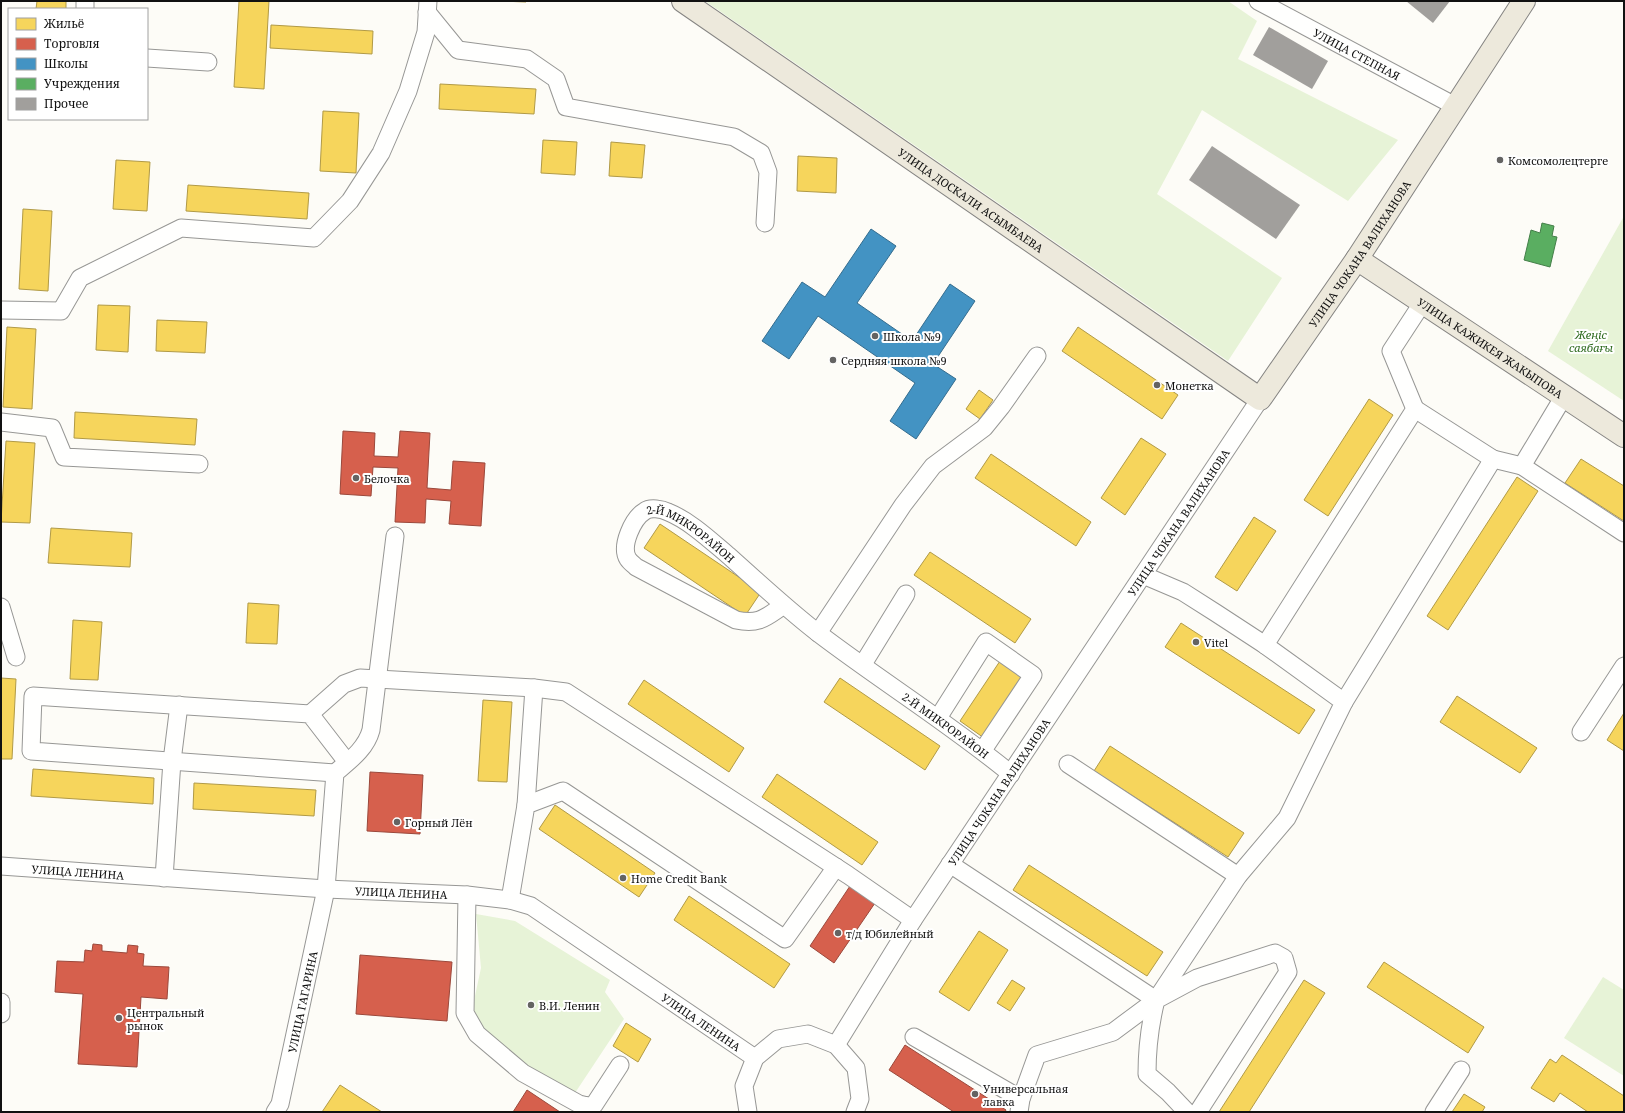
<svg xmlns="http://www.w3.org/2000/svg" width="1625" height="1113" font-family="'Noto Serif',serif">
  <style>
    .green { fill: #e7f3d7 }
    .homes { fill: #f6d55c; stroke: #b19a46 }
    .shops { fill: #d6604d; stroke: #9b483b }
    .schools { fill: #4393c3; stroke: #346c8e }
    .public { fill: #5aae61; stroke: #447f49 }
    .building { fill: #a19f9c }
    .lines { fill: none; stroke-linecap: round; stroke-linejoin: round }
    .minor-casing { stroke: #979795; stroke-width: 19 }
    .major-casing { stroke: #858482; stroke-width: 24 }
    .minor { stroke: #fffffe; stroke-width: 17 }
    .major { stroke: #ede9dc; stroke-width: 22 }
    .poi-dot { fill: #646362; stroke: #fff; stroke-width: 1.5 }
    .labels { text-anchor: middle; dominant-baseline: central; stroke-width: 4; stroke-linejoin: round; paint-order: stroke }
    .street-label { font-size: 11px; fill: #111; stroke: #fff }
    .poi-label { font-size: 11px; fill: #111; stroke: #fff; text-anchor: start }
    .park-label { font-size: 11px; font-style: italic; fill: #2f6b1f; stroke: #fff }
  </style>
  <rect width="100%" height="100%" fill="#fdfcf7"/>
  <!-- green -->
  <g class="green">
    <polygon points="705,1 1228,1 1257,21 1238,59 1398,140 1348,201 1202,110 1157,194 1282,278 1228,361"/>
    <polygon points="1624,216 1624,401 1548,351"/>
    <polygon points="476,914 515,921 610,980 605,992 624,1019 573,1096 467,1033 481,968"/>
    <polygon points="1603,977 1624,990 1624,1076 1564,1038"/>
  </g>
  <!-- homes -->
  <g class="homes">
    <polygon points="37,1 66,1 66,9 36,9"/>
    <polygon points="239,1 269,1 264,89 234,87"/>
    <polygon points="500,1 527,1 526,2"/>
    <polygon points="271,25 373,31 372,54 270,48"/>
    <polygon points="440,84 536,89 534,114 439,109"/>
    <polygon points="323,111 359,113 356,173 320,171"/>
    <polygon points="543,140 577,142 575,175 541,173"/>
    <polygon points="611,142 645,145 642,178 609,176"/>
    <polygon points="798,156 837,158 836,193 797,191"/>
    <polygon points="116,160 150,162 147,211 113,209"/>
    <polygon points="188,185 309,193 307,219 186,211"/>
    <polygon points="23,209 52,211 48,291 19,289"/>
    <polygon points="98,305 130,306 128,352 96,350"/>
    <polygon points="157,320 207,322 205,353 156,351"/>
    <polygon points="7,327 36,329 32,409 3,407"/>
    <polygon points="1078,327 1178,395 1162,419 1062,351"/>
    <polygon points="979,390 993,400 980,419 966,409"/>
    <polygon points="1369,399 1393,415 1328,516 1304,500"/>
    <polygon points="75,412 197,419 195,445 74,438"/>
    <polygon points="1141,438 1166,454 1125,515 1101,498"/>
    <polygon points="6,441 35,443 30,523 1,522"/>
    <polygon points="991,454 1091,522 1076,546 975,478"/>
    <polygon points="1581,459 1624,486 1624,521 1565,483"/>
    <polygon points="1517,477 1538,491 1448,630 1427,616"/>
    <polygon points="1254,517 1276,531 1237,591 1215,577"/>
    <polygon points="660,524 761,592 745,616 644,548"/>
    <polygon points="51,528 132,533 130,567 48,563"/>
    <polygon points="930,552 1031,619 1015,643 914,575"/>
    <polygon points="248,603 279,605 277,644 246,643"/>
    <polygon points="73,620 102,622 98,680 70,679"/>
    <polygon points="1181,623 1315,710 1299,734 1165,647"/>
    <polygon points="1000,661 1025,677 984,738 960,721"/>
    <polygon points="1,678 16,679 12,759 1,759"/>
    <polygon points="840,678 940,746 925,770 824,702"/>
    <polygon points="644,680 744,748 729,772 628,704"/>
    <polygon points="1457,696 1537,748 1520,773 1440,722"/>
    <polygon points="483,700 512,702 507,782 478,781"/>
    <polygon points="1624,713 1624,751 1607,740"/>
    <polygon points="1110,746 1244,833 1228,857 1094,771"/>
    <polygon points="33,769 154,778 153,804 31,796"/>
    <polygon points="777,774 878,842 862,865 762,797"/>
    <polygon points="194,783 316,790 314,816 193,809"/>
    <polygon points="555,805 655,873 639,897 539,829"/>
    <polygon points="1029,865 1163,952 1147,976 1013,890"/>
    <polygon points="689,896 790,964 774,988 674,920"/>
    <polygon points="979,931 1008,950 969,1011 939,992"/>
    <polygon points="1384,962 1484,1027 1468,1053 1367,987"/>
    <polygon points="1012,980 1025,988 1010,1011 997,1003"/>
    <polygon points="1304,980 1325,993 1249,1112 1219,1112"/>
    <polygon points="626,1023 651,1039 638,1062 613,1046"/>
    <polygon points="1562,1055 1624,1096 1624,1112 1588,1112 1560,1093 1554,1102 1531,1088 1550,1059 1556,1063"/>
    <polygon points="340,1085 382,1112 322,1112"/>
    <polygon points="1464,1094 1485,1107 1482,1112 1452,1112"/>
  </g>
  <!-- shops -->
  <g class="shops">
    <polygon points="343,431 375,433 374,456 398,457 400,431 430,433 427,488 451,490 453,461 485,463 481,526 449,524 451,501 426,499 425,523 395,522 398,468 373,467 371,496 340,494"/>
    <polygon points="370,772 423,775 420,834 367,831"/>
    <polygon points="850,886 875,903 834,963 810,946"/>
    <polygon points="93,944 102,945 102,951 127,953 128,945 138,946 137,953 144,954 143,966 169,967 167,999 141,997 137,1067 78,1064 83,994 55,992 57,961 84,962 85,950 92,951"/>
    <polygon points="360,955 452,962 447,1021 356,1014"/>
    <polygon points="905,1045 1006,1110 1005,1112 954,1112 889,1070"/>
    <polygon points="527,1090 560,1112 513,1112"/>
  </g>
  <!-- schools -->
  <polygon class="schools" points="871,229 896,246 857,303 912,341 950,284 975,301 933,364 956,379 916,439 890,421 915,383 818,316 789,359 762,341 802,282 825,297"/>
  <!-- public -->
  <polygon class="public" points="1542,223 1554,226 1552,236 1557,237 1550,267 1524,260 1531,230 1540,233"/>
  <!-- building -->
  <g class="building">
    <polygon points="1406,1 1450,1 1433,23"/>
    <polygon points="1269,27 1328,61 1312,89 1253,55"/>
    <polygon points="1212,146 1300,205 1276,239 1189,180"/>
  </g>
  <g class="lines">
    <defs>
      <g id="minor">
        <path id="s1" d="M1258,1L1455,106"/>
        <polyline points="85,9 85,1"/>
        <polyline points="427,12 458,50 527,59 556,79 566,107 734,137 761,153 768,172 765,223"/>
        <polyline points="147,58 208,62"/>
        <polyline points="1,310 61,311 80,278 181,228 314,238 350,201 381,153 408,91 426,32 428,1"/>
        <polyline points="1415,409 1493,459"/>
        <polyline points="1,422 52,428 64,457 199,464"/>
        <polyline points="1522,466 1624,533"/>
        <path id="s2" d="M784,605C766,617 760,625 736,620L636,567C634,565 630,562 628,559C620,546 633,518 645,511C650,507 662,509 668,512C690,521 710,540 729,556C758,582 787,609 818,633C881,681 949,723 1011,774"/>
        <polyline points="1,607 16,657"/>
        <polyline points="818,633 903,505 933,466 984,428 1001,407 1037,356"/>
        <polyline points="1265,645 1415,409 1391,351 1423,302"/>
        <polyline points="863,664 906,594"/>
        <polyline points="1344,702 1493,459 1522,466 1564,396"/>
        <polyline points="310,714 344,684 360,678 534,688 566,692 848,875 913,920"/>
        <polyline points="938,718 986,642 1033,675 983,750"/>
        <polyline points="1581,732 1624,666"/>
        <polyline points="1068,764 1238,876"/>
        <polyline points="335,773 31,751 33,696 310,714 347,762"/>
        <polyline points="526,805 534,688"/>
        <polyline points="950,864 1156,1000"/>
        <path id="s3" d="M1,866L326,889L467,895L510,900L531,906L755,1058"/>
        <polyline points="164,878 172,761 179,705"/>
        <polyline points="467,895 465,1013 477,1034 523,1073 579,1104 587,1106 594,1105 620,1065"/>
        <polyline points="510,900 526,805 563,791 785,939 836,867"/>
        <polyline points="1,1002 1,1014"/>
        <polyline points="914,1037 1021,1099"/>
        <path id="s4" d="M836,1045L913,920L1260,399"/>
        <path id="s5" d="M275,1112L280,1104L326,889L335,773C349,761 366,749 371,730L395,536"/>
        <polyline points="748,1112 744,1086 755,1058 778,1039 808,1034 836,1045 856,1068 860,1099 855,1112"/>
        <polyline points="1019,1112 1021,1099 1037,1055 1113,1032 1156,1000 1238,876 1287,818 1344,702 1265,645 1216,613 1183,592 1143,575"/>
        <path d="M1187,1112L1168,1092L1147,1074C1147,1049 1150,1024 1156,1000L1197,978L1275,953L1284,958L1288,972L1198,1112"/>
        <polyline points="1434,1112 1461,1070"/>
      </g>
      <g id="major">
        <path id="s6" d="M683,1L1260,399L1357,259L1524,1"/>
        <path id="s7" d="M1357,259L1624,436"/>
      </g>
    </defs>
    <!-- minor casing -->
    <use href="#minor" class="minor-casing"/>
    <!-- major casing -->
    <use href="#major" class="major-casing"/>
    <!-- minor -->
    <use href="#minor" class="minor"/>
    <!-- major -->
    <use href="#major" class="major"/>
  </g>
  <!-- markers -->
  <g class="poi-dot">
    <circle cx="1500" cy="160" r="4"/>
    <circle cx="875" cy="336" r="4"/>
    <circle cx="833" cy="360" r="4"/>
    <circle cx="1157" cy="385" r="4"/>
    <circle cx="356" cy="478" r="4"/>
    <circle cx="1196" cy="642" r="4"/>
    <circle cx="397" cy="822" r="4"/>
    <circle cx="623" cy="878" r="4"/>
    <circle cx="838" cy="933" r="4"/>
    <circle cx="531" cy="1005" r="4"/>
    <circle cx="119" cy="1018" r="4"/>
    <circle cx="975" cy="1094" r="4"/>
  </g>
  <g class="labels">
    <!-- street labels -->
    <g class="street-label">
      <text stroke="none"><textPath href="#s1" startOffset="112">УЛИЦА СТЕПНАЯ</textPath></text>
      <text stroke="none"><textPath href="#s6" startOffset="350">УЛИЦА ДОСКАЛИ АСЫМБАЕВА</textPath></text>
      <text stroke="none"><textPath href="#s6" startOffset="877">УЛИЦА ЧОКАНА ВАЛИХАНОВА</textPath></text>
      <text stroke="none"><textPath href="#s7" startOffset="160">УЛИЦА КАЖИКЕЯ ЖАКЫПОВА</textPath></text>
      <text stroke="none"><textPath href="#s4" startOffset="625">УЛИЦА ЧОКАНА ВАЛИХАНОВА</textPath></text>
      <text stroke="none"><textPath href="#s2" startOffset="285">2-Й МИКРОРАЙОН</textPath></text>
      <text stroke="none"><textPath href="#s2" startOffset="606">2-Й МИКРОРАЙОН</textPath></text>
      <text stroke="none"><textPath href="#s4" startOffset="301">УЛИЦА ЧОКАНА ВАЛИХАНОВА</textPath></text>
      <text stroke="none"><textPath href="#s3" startOffset="77">УЛИЦА ЛЕНИНА</textPath></text>
      <text stroke="none"><textPath href="#s3" startOffset="401">УЛИЦА ЛЕНИНА</textPath></text>
      <text stroke="none"><textPath href="#s5" startOffset="114">УЛИЦА ГАГАРИНА</textPath></text>
      <text stroke="none"><textPath href="#s3" startOffset="738">УЛИЦА ЛЕНИНА</textPath></text>
    </g>
    <!-- poi labels -->
    <g class="poi-label">
      <text x="1508" y="160">Комсомолецтерге</text>
      <text x="883" y="336">Школа №9</text>
      <text x="841" y="360">Сердняя школа №9</text>
      <text x="1165" y="385">Монетка</text>
      <text x="364" y="478">Белочка</text>
      <text x="1204" y="642">Vitel</text>
      <text x="405" y="822">Горный Лён</text>
      <text x="631" y="878">Home Credit Bank</text>
      <text x="846" y="933">т/д Юбилейный</text>
      <text x="539" y="1005">В.И. Ленин</text>
      <text x="127" y="1012">Центральный<tspan x="127" dy="13">рынок</tspan></text>
      <text x="983" y="1088">Универсальная<tspan x="983" dy="13">лавка</tspan></text>
    </g>
    <!-- park labels -->
    <g class="park-label">
      <text x="1591" y="334">Жеңіс<tspan x="1591" dy="13">саябағы</tspan></text>
    </g>
  </g>
  <!-- border -->
  <rect width="1625" height="1113" fill="none" stroke="#111111" stroke-width="4"/>
  <!-- legend -->
  <rect x="8" y="8" width="140" height="112" fill="#ffffff" stroke="#a0a0a0"/>
  <rect x="16" y="18" width="20" height="12" fill="#f6d55c" stroke="#a0a0a0"/>
  <text x="44" y="28" font-size="12" fill="#111111">Жильё</text>
  <rect x="16" y="38" width="20" height="12" fill="#d6604d" stroke="#a0a0a0"/>
  <text x="44" y="48" font-size="12" fill="#111111">Торговля</text>
  <rect x="16" y="58" width="20" height="12" fill="#4393c3" stroke="#a0a0a0"/>
  <text x="44" y="68" font-size="12" fill="#111111">Школы</text>
  <rect x="16" y="78" width="20" height="12" fill="#5aae61" stroke="#a0a0a0"/>
  <text x="44" y="88" font-size="12" fill="#111111">Учреждения</text>
  <rect x="16" y="98" width="20" height="12" fill="#a19f9c" stroke="#a0a0a0"/>
  <text x="44" y="108" font-size="12" fill="#111111">Прочее</text>
</svg>
